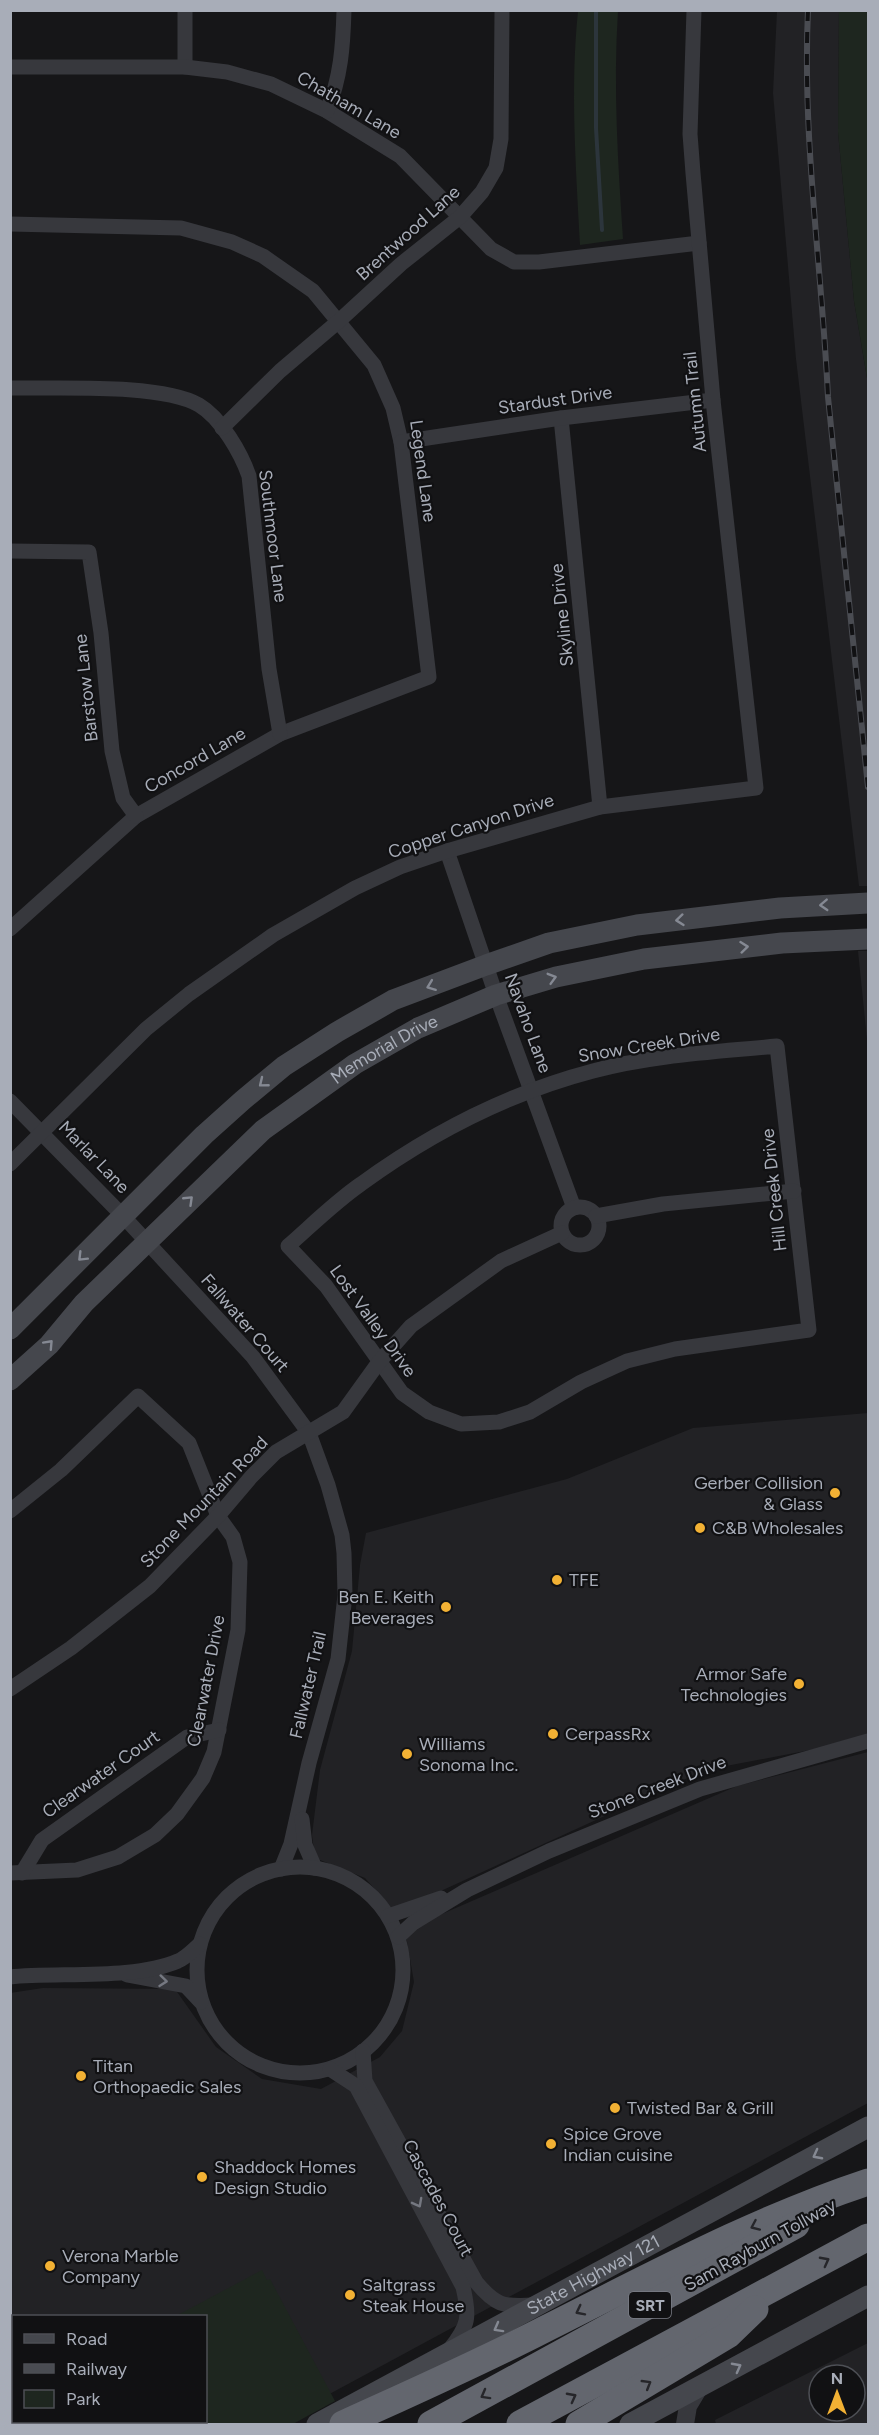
<svg xmlns="http://www.w3.org/2000/svg" width="879" height="2435" font-family="Figtree,sans-serif">
  <style>
    .built { fill: #222225; fill-rule: evenodd }
    .green { fill: #1e261f }
    .lines { fill: none; stroke-linecap: round; stroke-linejoin: round }
    .stream { stroke: #2c353c; stroke-width: 4 }
    .minor { stroke: #37383d; stroke-width: 15 }
    .tertiary { stroke: #37383d; stroke-width: 18 }
    .secondary { stroke: #45474d; stroke-width: 21 }
    .motorway { stroke: #63666e; stroke-width: 27 }
    .rail-casing { stroke: #4a4c52; stroke-width: 6 }
    .rail { stroke: #111113; stroke-width: 4; stroke-dasharray: 11; stroke-linecap: butt }
    .oneway { stroke: #858993 }
    .oneway2 { stroke: #757881 }
    .oneway3 { stroke: #26262a }
    .poi-dot { fill: #f2b134; stroke: #111113; stroke-width: 2 }
    .labels { text-anchor: middle; dominant-baseline: central; stroke-width: 4.5; stroke-linejoin: round; paint-order: stroke }
    .shield { fill: #111113; stroke: #7b7e86; stroke-width: 1.5 }
    .shield-label { font-size: 16px; font-weight: bold; fill: #a8adb8 }
    .street-label { font-size: 18px; fill: #a8adb8; stroke: #111113 }
    .poi-label { font-size: 18px; fill: #a8adb8; stroke: #111113; text-anchor: start }
  </style>
  <rect width="100%" height="100%" fill="#161618"/>
  <!-- built -->
  <g class="built">
    <polygon points="777,11 839,11 838,132 854,301 868,384 868,886 859,886 796,359 773,93"/>
    <polygon points="858,951 868,951 868,1049"/>
    <polygon points="868,1413 868,1739 705,1770 395,1912 365,1878 315,1858 312,1835 320,1770 352,1651 360,1565 366,1533 567,1479 693,1428"/>
    <path d="M868,1752V2103L274,2424H11L10,1993L43,1988L175,1989L216,2047L262,2079L321,2089L380,2057L402,2031L414,1982L405,1930L737,1786ZM14,2316H206V2422H14Z"/>
    <path d="M868,2343V2424H716L715,2420ZM819,2375H855V2411H819Z"/>
  </g>
  <!-- green -->
  <g class="green">
    <path d="M578,11H618C613,87 618,163 623,239L580,245C576,167 570,88 578,11Z"/>
    <polygon points="839,11 868,11 868,384 854,301 838,132"/>
    <polygon points="262,2270 267,2280 270,2279 335,2401 293,2424 11,2424 10,2364 13,2364 14,2422 206,2422 206,2316 176,2316"/>
  </g>
  <g class="lines">
    <!-- stream -->
    <polyline class="stream" points="596,10 596,128 602,230"/>
    <!-- minor -->
    <g class="minor">
      <polyline points="185,10 185,67"/>
      <polyline points="10,67 185,67 227,72 271,84 327,111 400,156 491,249 514,262 539,262 699,243"/>
      <path d="M327,111C341,77 343,46 344,10"/>
      <polyline points="10,224 181,228 232,242 263,256 313,291 374,365 393,408 401,442 429,677 280,734 136,816 10,929"/>
      <path d="M10,388C57,389 161,383 199,405C221,418 241,453 249,476L269,669L280,734"/>
      <polyline points="561,418 600,807"/>
      <polyline points="222,428 280,371 340,320 401,264 460,217 482,192 496,168 501,139 502,10"/>
      <polyline points="401,442 561,418 713,400"/>
      <polyline points="10,551 89,552 101,633 112,751 123,798 136,816"/>
      <polyline points="447,851 496,995 574,1208"/>
      <path d="M777,1046L809,1330L675,1349L627,1361L581,1382L530,1412L499,1422L461,1424L429,1412L402,1393L326,1286L288,1246C312,1225 335,1202 361,1184C431,1133 509,1093 593,1071C652,1055 716,1052 777,1046Z"/>
      <polyline points="10,1101 123,1216 253,1357 309,1433 328,1485 342,1535 344,1553 345,1595 338,1659 309,1763 291,1844 281,1869"/>
      <polyline points="10,1164 146,1029 189,994 273,935 355,888 400,867 447,851 600,807 756,788 713,400 693,173 690,134 694,10"/>
      <circle cx="580" cy="1226" r="19"/>
      <polyline points="596,1216 663,1204 794,1191"/>
      <polyline points="10,1511 61,1470 138,1396 189,1443 218,1516 233,1537 240,1562 238,1630 214,1752 203,1778 177,1814 155,1835 118,1857 77,1870 10,1873"/>
      <polyline points="10,1689 71,1648 150,1586 218,1516 251,1477 276,1452 343,1412 379,1362 411,1326 501,1261 562,1233"/>
      <polyline points="302,1819 305,1845 315,1868"/>
      <circle cx="300" cy="1970" r="103"/>
      <polyline points="22,1873 42,1840 187,1737 219,1730"/>
      <polyline points="388,1916 441,1898"/>
      <polyline points="398,1937 413,1923 467,1890 549,1851 700,1789 868,1741"/>
      <polyline points="127,1975 186,1986 201,2002"/>
      <path d="M10,1977C59,1972 134,1980 178,1961C186,1958 193,1950 200,1944"/>
      <path d="M363,2051L365,2081L476,2282C495,2305 503,2307 533,2305"/>
      <path d="M330,2069L356,2086L463,2287C470,2317 469,2325 450,2349"/>
    </g>
    <!-- tertiary -->
    <polyline class="tertiary" points="685,2424 688,2406 700,2386"/>
    <!-- secondary -->
    <g class="secondary">
      <polyline points="10,1329 204,1135 243,1100 284,1066 337,1032 393,1000 486,965 549,943 637,925 780,908 868,903"/>
      <path id="s1" d="M10,1380L49,1345L84,1303L263,1130L355,1064L418,1028L496,995L556,977L644,959L782,943L868,939"/>
      <path id="s2" d="M317,2424L868,2127"/>
      <polyline points="630,2424 868,2296"/>
    </g>
    <!-- motorway -->
    <g class="motorway">
      <path d="M343,2424C411,2393 479,2363 545,2329C651,2276 756,2219 868,2182"/>
      <polyline points="431,2424 796,2225"/>
      <polyline points="520,2424 868,2237"/>
      <polyline points="579,2424 728,2335 755,2309"/>
    </g>
    <defs>
      <path id="rail" d="M808,10C802,140 822,268 828,397L868,787"/>
    </defs>
    <!-- rail casing -->
    <use href="#rail" class="rail-casing"/>
    <!-- rail -->
    <use href="#rail" class="rail"/>
  </g>
  <!-- one-way arrows -->
  <defs><path id="oneway-chevron" d="M-2-3.5L2.5 0L-2 3.5" fill="none" stroke-width="1.6" stroke-linecap="round" stroke-linejoin="round" transform="scale(1.5)"/></defs>
  <g class="oneway">
    <use href="#oneway-chevron" transform="translate(824 905) rotate(177)"/>
    <use href="#oneway-chevron" transform="translate(680 920) rotate(174)"/>
    <use href="#oneway-chevron" transform="translate(744 947) rotate(-6)"/>
    <use href="#oneway-chevron" transform="translate(552 978) rotate(-16)"/>
    <use href="#oneway-chevron" transform="translate(431 986) rotate(159)"/>
    <use href="#oneway-chevron" transform="translate(263 1083) rotate(141)"/>
    <use href="#oneway-chevron" transform="translate(189 1200) rotate(-44)"/>
    <use href="#oneway-chevron" transform="translate(82 1257) rotate(135)"/>
    <use href="#oneway-chevron" transform="translate(49 1344) rotate(-47)"/>
    <use href="#oneway-chevron" transform="translate(817 2155) rotate(152)"/>
    <use href="#oneway-chevron" transform="translate(498 2328) rotate(151)"/>
    <use href="#oneway-chevron" transform="translate(737 2367) rotate(-28)"/>
  </g>
  <g class="oneway2">
    <use href="#oneway-chevron" transform="translate(163 1981) rotate(6)"/>
    <use href="#oneway-chevron" transform="translate(418 2203) rotate(62)"/>
  </g>
  <g class="oneway3">
    <use href="#oneway-chevron" transform="translate(755 2226) rotate(156)"/>
    <use href="#oneway-chevron" transform="translate(825 2261) rotate(-28)"/>
    <use href="#oneway-chevron" transform="translate(580 2311) rotate(153)"/>
    <use href="#oneway-chevron" transform="translate(647 2384) rotate(-31)"/>
    <use href="#oneway-chevron" transform="translate(485 2395) rotate(151)"/>
    <use href="#oneway-chevron" transform="translate(572 2397) rotate(-28)"/>
  </g>
  <!-- markers -->
  <g class="poi-dot">
    <circle cx="835" cy="1493" r="6"/>
    <circle cx="700" cy="1528" r="6"/>
    <circle cx="557" cy="1580" r="6"/>
    <circle cx="446" cy="1607" r="6"/>
    <circle cx="799" cy="1684" r="6"/>
    <circle cx="553" cy="1734" r="6"/>
    <circle cx="407" cy="1754" r="6"/>
    <circle cx="81" cy="2076" r="6"/>
    <circle cx="615" cy="2108" r="6"/>
    <circle cx="551" cy="2144" r="6"/>
    <circle cx="202" cy="2177" r="6"/>
    <circle cx="50" cy="2266" r="6"/>
    <circle cx="350" cy="2295" r="6"/>
  </g>
  <g class="labels">
    <!-- shield labels -->
    <rect class="shield" x="629" y="2292" width="42" height="26" rx="4.5"/>
    <g class="shield-label">
      <text x="650" y="2305">SRT</text>
    </g>
    <!-- street labels -->
    <g class="street-label">
      <text transform="translate(349 105) rotate(30)">Chatham Lane</text>
      <text transform="translate(408 233) rotate(-42)">Brentwood Lane</text>
      <text transform="translate(555 400) rotate(-8)">Stardust Drive</text>
      <text transform="translate(695 402) rotate(-96)">Autumn Trail</text>
      <text transform="translate(423 471) rotate(82)">Legend Lane</text>
      <text transform="translate(273 536) rotate(83)">Southmoor Lane</text>
      <text transform="translate(562 615) rotate(-96)">Skyline Drive</text>
      <text transform="translate(86 688) rotate(-96)">Barstow Lane</text>
      <text transform="translate(195 760) rotate(-30)">Concord Lane</text>
      <text transform="translate(471 826) rotate(-18)">Copper Canyon Drive</text>
      <text transform="translate(528 1023) rotate(70)">Navaho Lane</text>
      <text transform="translate(649 1045) rotate(-9)">Snow Creek Drive</text>
      <text stroke="none"><textPath href="#s1" startOffset="502">Memorial Drive</textPath></text>
      <text transform="translate(94 1157) rotate(46)">Marlar Lane</text>
      <text transform="translate(774 1190) rotate(-96)">Hill Creek Drive</text>
      <text transform="translate(373 1321) rotate(54)">Lost Valley Drive</text>
      <text transform="translate(245 1323) rotate(49)">Fallwater Court</text>
      <text transform="translate(204 1502) rotate(-46)">Stone Mountain Road</text>
      <text transform="translate(206 1681) rotate(-79)">Clearwater Drive</text>
      <text transform="translate(308 1685) rotate(-77)">Fallwater Trail</text>
      <text transform="translate(101 1774) rotate(-35)">Clearwater Court</text>
      <text transform="translate(657 1787) rotate(-21)">Stone Creek Drive</text>
      <text transform="translate(438 2198) rotate(62)">Cascades Court</text>
      <text transform="translate(760 2245) rotate(-29)">Sam Rayburn Tollway</text>
      <text stroke="none"><textPath href="#s2" startOffset="314">State Highway 121</textPath></text>
    </g>
    <!-- poi labels -->
    <g class="poi-label">
      <text x="823" y="1483" text-anchor="end">Gerber Collision<tspan x="823" dy="21">&amp; Glass</tspan></text>
      <text x="712" y="1528">C&amp;B Wholesales</text>
      <text x="569" y="1580">TFE</text>
      <text x="434" y="1597" text-anchor="end">Ben E. Keith<tspan x="434" dy="21">Beverages</tspan></text>
      <text x="787" y="1674" text-anchor="end">Armor Safe<tspan x="787" dy="21">Technologies</tspan></text>
      <text x="565" y="1734">CerpassRx</text>
      <text x="419" y="1744">Williams<tspan x="419" dy="21">Sonoma Inc.</tspan></text>
      <text x="93" y="2066">Titan<tspan x="93" dy="21">Orthopaedic Sales</tspan></text>
      <text x="627" y="2108">Twisted Bar &amp; Grill</text>
      <text x="563" y="2134">Spice Grove<tspan x="563" dy="21">Indian cuisine</tspan></text>
      <text x="214" y="2167">Shaddock Homes<tspan x="214" dy="21">Design Studio</tspan></text>
      <text x="62" y="2256">Verona Marble<tspan x="62" dy="21">Company</tspan></text>
      <text x="362" y="2285">Saltgrass<tspan x="362" dy="21">Steak House</tspan></text>
    </g>
  </g>
  <!-- border -->
  <rect width="879" height="2435" fill="none" stroke="#a8adb8" stroke-width="24"/>
  <!-- legend -->
  <rect x="12" y="2315" width="195" height="108" fill="#111113" stroke="#4d4f55" stroke-width="1.5"/>
  <rect x="24" y="2334" width="30" height="9" fill="#45474d" stroke="#4d4f55" stroke-width="1.5"/>
  <text x="66" y="2345" font-size="18" fill="#a8adb8">Road</text>
  <rect x="24" y="2364" width="30" height="9" fill="#4a4c52" stroke="#4d4f55" stroke-width="1.5"/>
  <text x="66" y="2375" font-size="18" fill="#a8adb8">Railway</text>
  <rect x="24" y="2390" width="30" height="18" fill="#1e261f" stroke="#4d4f55" stroke-width="1.5"/>
  <text x="66" y="2405" font-size="18" fill="#a8adb8">Park</text>
  <!-- north arrow -->
  <g transform="translate(837 2393)"><circle r="28" fill="#111113" stroke="#4d4f55" stroke-width="1.5"/>
  <path d="M0-4.5L10 22L0 15L-10 22Z" fill="#f2b134"/>
  <text y="-9" font-size="16" font-weight="bold" text-anchor="middle" fill="#a8adb8">N</text>
  </g>
</svg>
